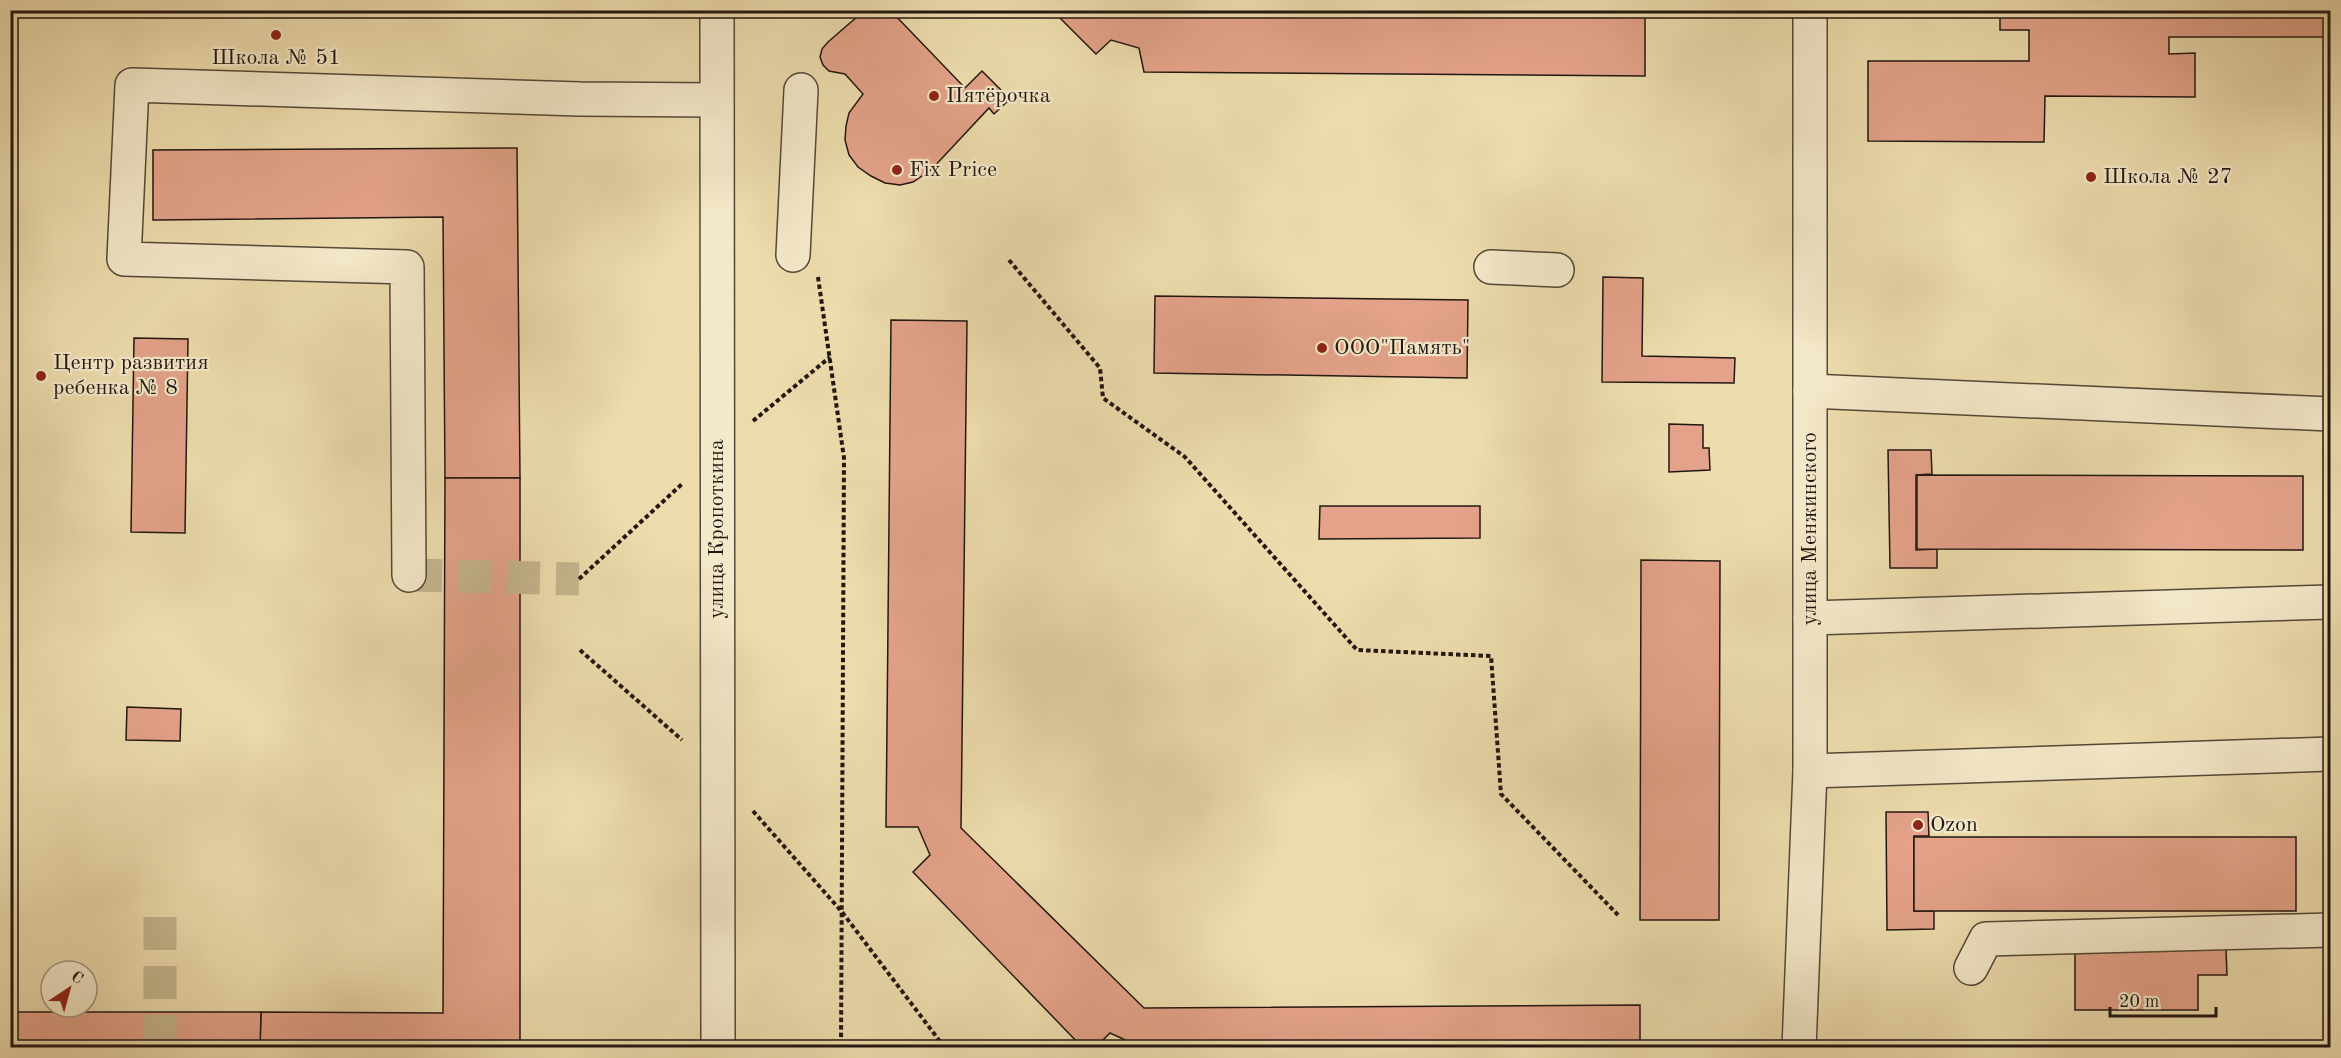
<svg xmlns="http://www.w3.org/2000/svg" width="2341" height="1058" font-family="'Old Standard TT',serif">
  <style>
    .building { fill: #e3a289; stroke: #221712; stroke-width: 1.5 }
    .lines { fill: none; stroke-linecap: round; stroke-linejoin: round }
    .minor-tunnel { stroke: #c4b48d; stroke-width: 33; stroke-dasharray: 33 16; stroke-linecap: butt }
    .minor-casing { stroke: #544838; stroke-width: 36 }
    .path { stroke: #221712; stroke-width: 4; stroke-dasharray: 4.5 3; stroke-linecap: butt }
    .minor { stroke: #f3e8c9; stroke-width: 33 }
    .poi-dot { fill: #8f2418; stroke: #f3e8c9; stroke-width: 2 }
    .labels { text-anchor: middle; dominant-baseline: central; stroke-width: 4.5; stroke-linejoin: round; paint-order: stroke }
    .poi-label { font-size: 22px; fill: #221712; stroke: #f3e8c9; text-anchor: start }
    .street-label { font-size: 22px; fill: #221712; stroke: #f3e8c9 }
  </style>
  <rect width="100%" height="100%" fill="#ecdbac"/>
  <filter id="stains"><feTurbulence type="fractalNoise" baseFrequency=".00333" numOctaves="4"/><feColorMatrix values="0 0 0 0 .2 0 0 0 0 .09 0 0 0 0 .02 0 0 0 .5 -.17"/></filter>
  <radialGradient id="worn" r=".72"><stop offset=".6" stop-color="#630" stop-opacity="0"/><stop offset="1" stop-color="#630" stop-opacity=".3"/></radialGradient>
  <!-- building -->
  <g class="building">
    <polygon points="865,10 890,10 965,88 982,71 1010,99 994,114 989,108 931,170 913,182 900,185 885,183 871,176 858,167 849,155 845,140 846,126 849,113 863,94 845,74 829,71 823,65 820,57 822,49 828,42"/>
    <polygon points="1052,10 1645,10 1645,76 1144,72 1139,48 1111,40 1096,54"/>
    <polygon points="2000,10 2329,10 2329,37 2169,37 2169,54 2195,53 2195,97 2045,96 2044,142 1868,141 1868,61 2029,61 2029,30 2000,30"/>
    <polygon points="517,148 520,478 445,478 443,217 153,220 153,150"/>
    <polygon points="1603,277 1643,278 1642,356 1735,358 1734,383 1602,382"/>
    <polygon points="1155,296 1468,300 1467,378 1154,373"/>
    <polygon points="891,320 967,321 961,828 1144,1008 1640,1005 1640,1048 1134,1048 1134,1044 1110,1033 1095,1048 1083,1048 913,872 930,855 918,827 886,827"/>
    <polygon points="134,338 188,339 185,533 131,532"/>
    <polygon points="1669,424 1703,425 1703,448 1709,448 1710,470 1669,472"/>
    <polygon points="1888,450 1931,450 1932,474 1916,475 1916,550 1937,549 1937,568 1890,568"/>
    <polygon points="1917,475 2303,476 2303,550 1917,549"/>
    <polygon points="445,478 520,478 520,1048 260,1048 261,1012 443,1013"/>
    <polygon points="1320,506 1480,506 1480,538 1319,539"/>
    <polygon points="1641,560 1720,561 1719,920 1640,920"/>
    <polygon points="127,707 181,709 180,741 126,740"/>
    <polygon points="1886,812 1928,812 1929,836 1914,836 1914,911 1934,911 1934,929 1887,930"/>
    <rect x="1914" y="837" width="382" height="74"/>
    <polygon points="2226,949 2227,975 2198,975 2198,1010 2075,1010 2075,950"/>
    <polygon points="10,1012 261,1012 260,1048 10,1048"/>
  </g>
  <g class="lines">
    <!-- minor-tunnel -->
    <g class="minor-tunnel">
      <polyline points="409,575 579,579"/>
      <polyline points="160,1048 160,905"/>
    </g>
    <defs>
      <g id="minor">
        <polyline points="717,10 718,1048"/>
        <polyline points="793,255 801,90"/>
        <polyline points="1491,267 1557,270"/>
        <polyline points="1810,391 2330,414"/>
        <polyline points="409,575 407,267 124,259 132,85 580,99 716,100"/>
        <polyline points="1810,618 2330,602"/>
        <polyline points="1810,771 2330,754"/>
        <polyline points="1971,968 1986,939 2330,930"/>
        <polyline points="1799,1048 1810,771 1810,10"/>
      </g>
    </defs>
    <!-- minor casing -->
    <use href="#minor" class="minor-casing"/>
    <!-- path -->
    <g class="path">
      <polyline points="1009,260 1100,368 1103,398 1185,457 1357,650 1491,656 1501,794 1618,915"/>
      <polyline points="818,277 844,458 841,1048"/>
      <polyline points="753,421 830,357"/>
      <polyline points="579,579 682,484"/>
      <polyline points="580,650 682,740"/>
      <polyline points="753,811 842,912 945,1048"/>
    </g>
    <!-- minor -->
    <use href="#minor" class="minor"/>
  </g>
  <!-- markers -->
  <g class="poi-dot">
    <circle cx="276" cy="35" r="6"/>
    <circle cx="934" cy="96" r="6"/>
    <circle cx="897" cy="170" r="6"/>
    <circle cx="2091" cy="177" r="6"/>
    <circle cx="1322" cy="348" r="6"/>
    <circle cx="41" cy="376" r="6"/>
    <circle cx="1918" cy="825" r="6"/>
  </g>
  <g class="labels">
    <!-- poi labels -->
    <g class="poi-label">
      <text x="276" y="58" text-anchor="middle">Школа № 51</text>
      <text x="946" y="96">Пятёрочка</text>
      <text x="909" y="170">Fix Price</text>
      <text x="2103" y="177">Школа № 27</text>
      <text x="1334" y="348">ООО"Память"</text>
      <text x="53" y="363">Центр развития<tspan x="53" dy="25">ребенка № 8</tspan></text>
      <text x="1930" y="825">Ozon</text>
    </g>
    <!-- street labels -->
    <g class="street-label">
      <text transform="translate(717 529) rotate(-90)">улица Кропоткина</text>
      <text transform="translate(1810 529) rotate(-90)">улица Менжинского</text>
    </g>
  </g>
  <!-- margin -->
  <rect width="2341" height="1058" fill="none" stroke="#ecdbac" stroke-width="36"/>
  <rect x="12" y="12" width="2317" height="1034" fill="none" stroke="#221712" stroke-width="3"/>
  <rect x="18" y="18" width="2305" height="1022" fill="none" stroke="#221712" stroke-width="1.5"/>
  <!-- north arrow -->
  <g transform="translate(69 989) rotate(36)"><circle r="28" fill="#f3e8c9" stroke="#9f9480" stroke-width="1.5"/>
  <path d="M0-4.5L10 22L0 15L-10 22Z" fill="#8f2418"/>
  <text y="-9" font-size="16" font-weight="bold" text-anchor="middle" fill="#221712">С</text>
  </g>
  <!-- scale -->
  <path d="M2110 1007v9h106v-9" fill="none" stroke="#221712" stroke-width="3"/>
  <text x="2119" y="1007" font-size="18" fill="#221712" stroke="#f3e8c9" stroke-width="4.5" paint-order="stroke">20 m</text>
  <rect width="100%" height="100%" filter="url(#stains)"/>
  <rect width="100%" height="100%" fill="url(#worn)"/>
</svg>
